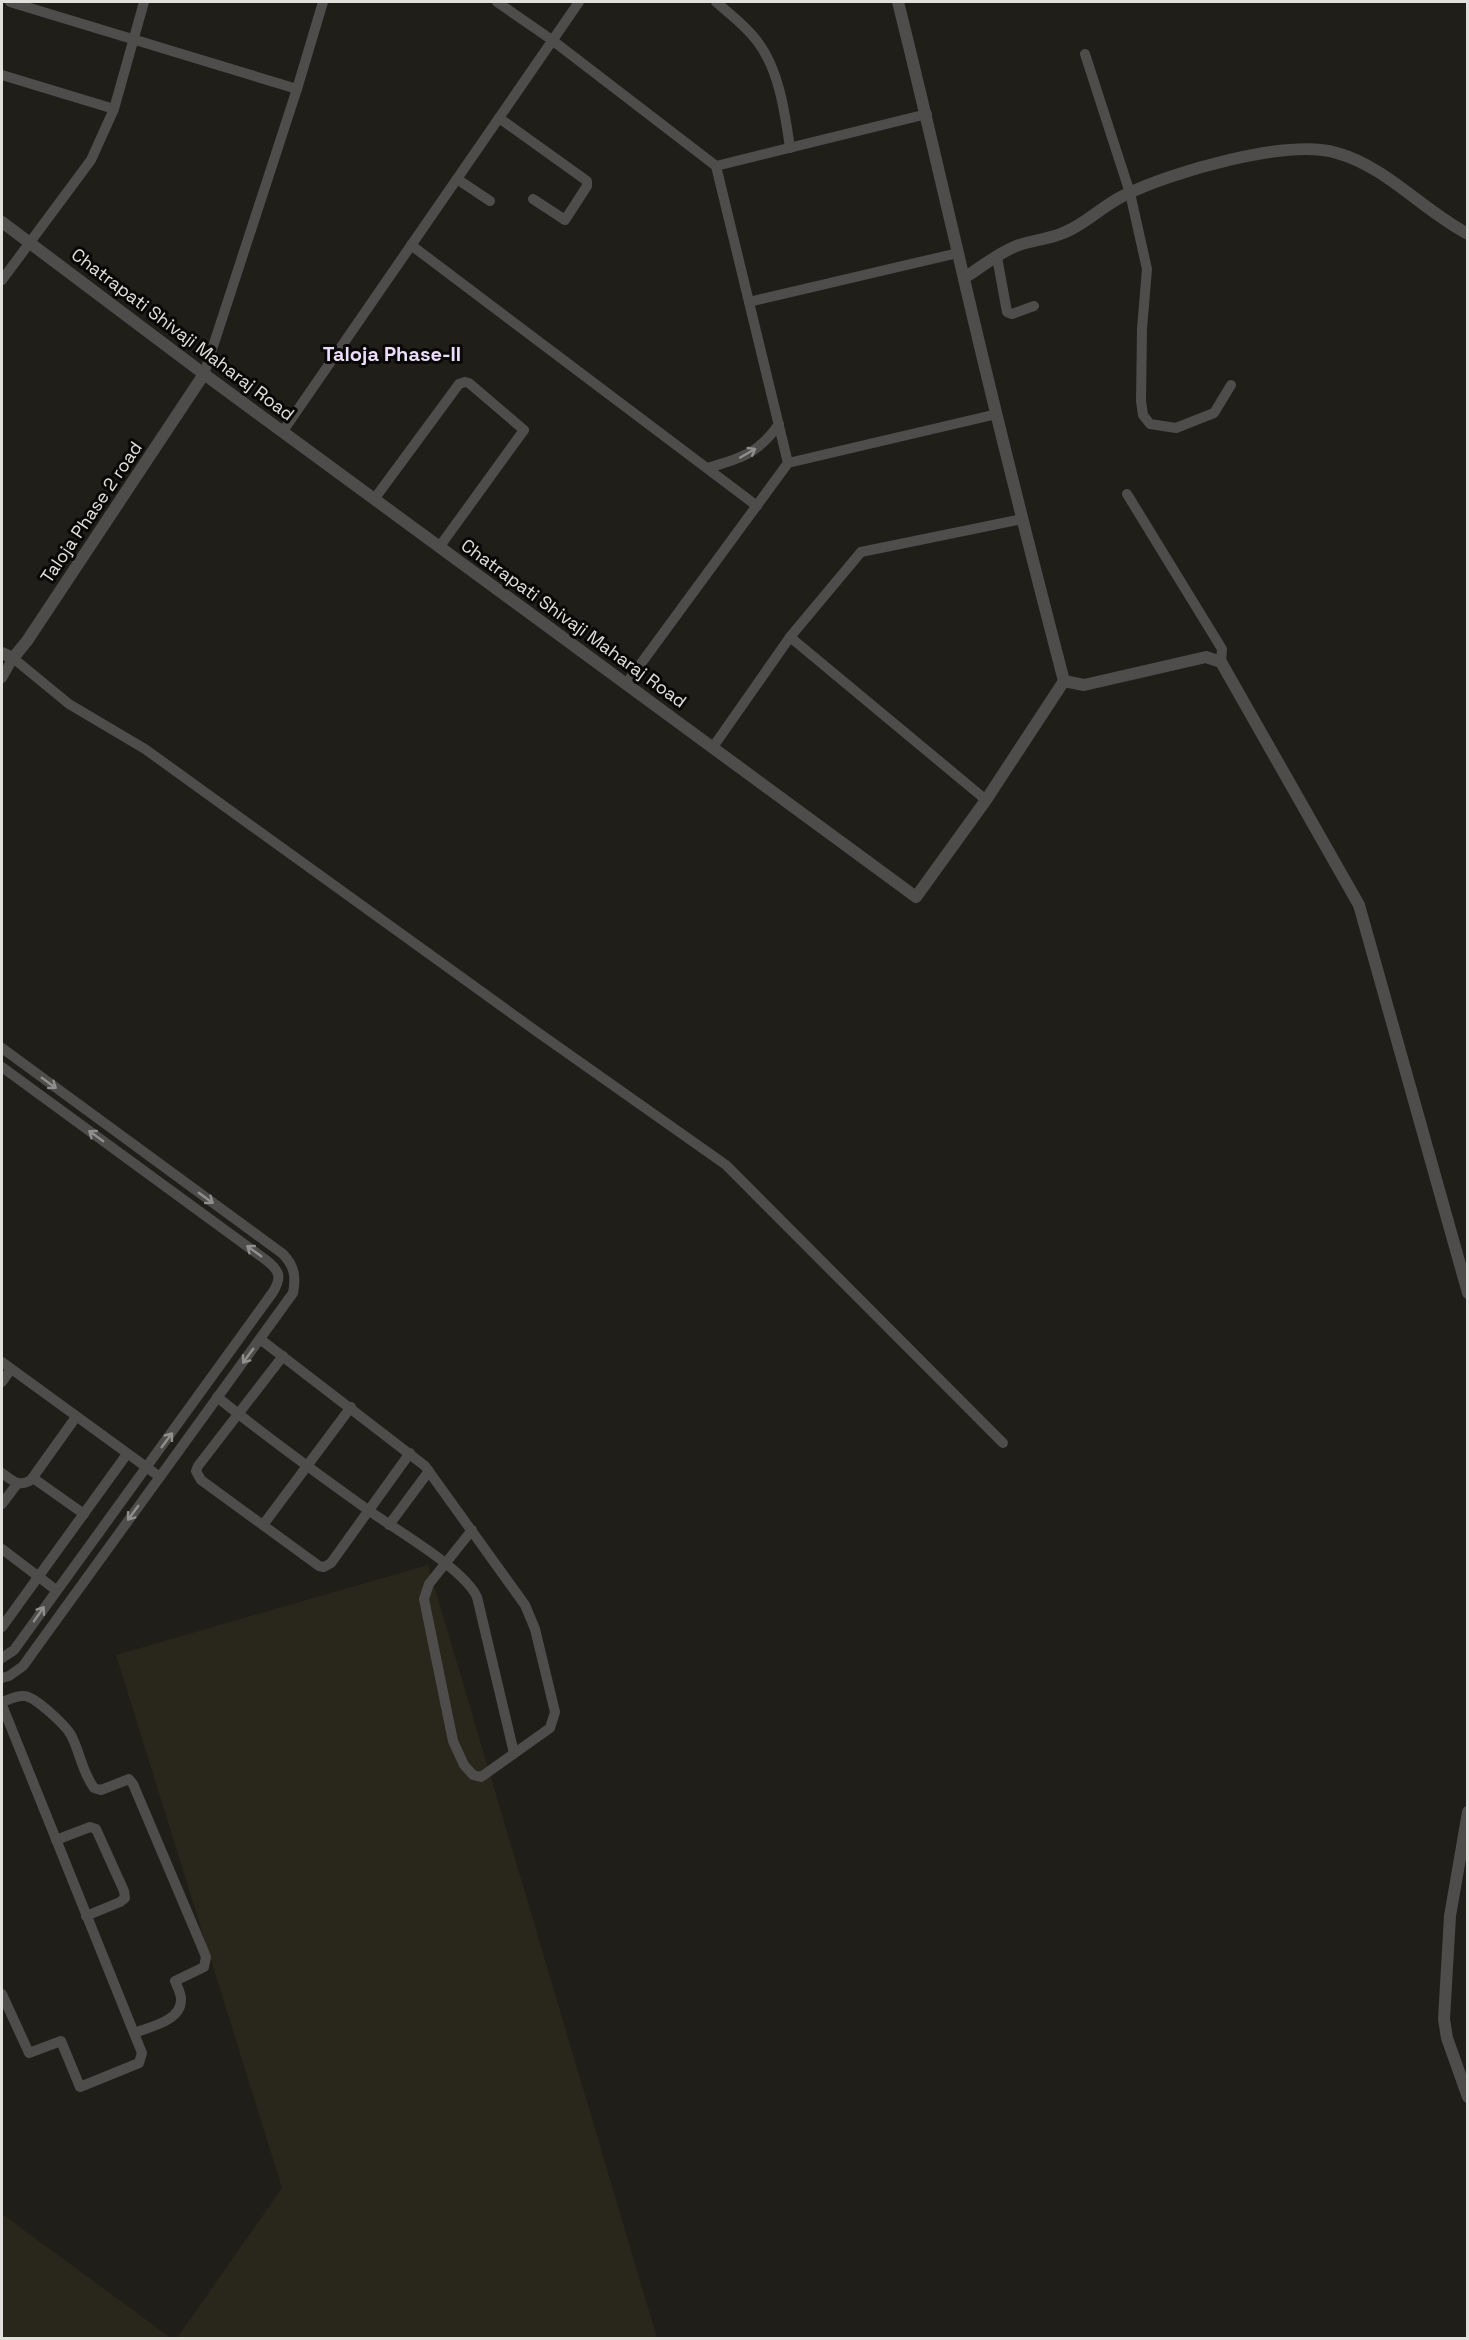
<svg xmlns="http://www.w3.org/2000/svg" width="1469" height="2340" font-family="'Space Grotesk',sans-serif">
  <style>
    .built { fill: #29271c }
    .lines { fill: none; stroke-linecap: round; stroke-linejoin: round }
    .minor { stroke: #4e4d4b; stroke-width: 10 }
    .tertiary { stroke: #4e4d4b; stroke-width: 12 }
    .oneway { stroke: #908f8d }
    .labels { text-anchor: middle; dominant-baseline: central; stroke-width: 6; stroke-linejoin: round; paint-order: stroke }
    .street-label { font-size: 18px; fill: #e1e0dd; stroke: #090806 }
    .neighbourhood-label { font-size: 20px; font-weight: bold; fill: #ebddf9; stroke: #090806 }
  </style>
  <rect width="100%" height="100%" fill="#1f1e19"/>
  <!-- built -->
  <g class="built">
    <polygon points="428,1565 657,2338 177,2338 282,2188 116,1655"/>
    <polygon points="2,2214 171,2338 2,2338"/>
  </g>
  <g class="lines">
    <!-- minor -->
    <g class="minor">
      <polyline points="10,2 297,89"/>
      <polyline points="497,2 552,40 716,166 788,463 626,684"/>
      <path d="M716,2C730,14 746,26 757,41C779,69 785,113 790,148"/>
      <polyline points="1085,54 1130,193 1147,269 1142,329 1141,401 1143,415 1150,424 1176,428 1214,413 1231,385"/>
      <polyline points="2,75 114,109"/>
      <polyline points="499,118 587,181 587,186 565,220 533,199"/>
      <polyline points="716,166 927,114"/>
      <polyline points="457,179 490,201"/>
      <polyline points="411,245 757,506"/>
      <polyline points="997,257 1007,312 1012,314 1034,306"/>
      <polyline points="2,280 91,160 114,109 144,2"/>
      <polyline points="749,302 958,253"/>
      <polyline points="204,374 297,89 323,2"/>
      <polyline points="283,431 579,2"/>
      <polyline points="788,463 997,414"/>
      <path d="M707,468C740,459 759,453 779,424"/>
      <polyline points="1127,494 1222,649 1221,662"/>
      <polyline points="375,498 459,384 465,382 469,383 524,430 440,546"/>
      <polyline points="790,637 986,800"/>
      <polyline points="2,678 13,658 69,704 145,749 536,1031 726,1165 1003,1443"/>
      <polyline points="713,747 790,637 861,552 1022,519"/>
      <path d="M2,1048L283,1254C295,1267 296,1277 293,1293L23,1666L9,1676L2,1678"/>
      <path d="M2,1067L266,1260C280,1271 282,1277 273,1292L14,1650L2,1658"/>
      <polyline points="260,1339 425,1466 525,1605 535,1629 555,1712 550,1728 481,1777 473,1775 464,1765 453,1741 424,1599 429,1584 472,1530"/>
      <polyline points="283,1356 198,1466 196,1471 201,1480 319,1566 324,1567 331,1563 410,1453"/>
      <polyline points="2,1362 160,1477"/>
      <polyline points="2,1382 11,1369"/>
      <path d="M217,1397C267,1437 319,1475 371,1512C398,1531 464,1569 477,1597L514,1753"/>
      <path d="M2,1473C12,1480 18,1488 31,1480L76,1417"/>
      <polyline points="33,1478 84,1514"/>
      <polyline points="2,1504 17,1484"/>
      <polyline points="263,1525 351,1407"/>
      <polyline points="389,1525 429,1471"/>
      <polyline points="2,1549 56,1590"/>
      <polyline points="2,1627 127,1454"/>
      <path d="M2,1702C8,1700 17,1695 24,1696C35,1696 66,1726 71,1735C80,1752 82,1772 94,1788L101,1790L129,1779L133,1784L202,1947L206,1957L204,1967L175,1981C177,1986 181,1993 181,1999C182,2021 149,2027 134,2033"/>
      <polyline points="2,1705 142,2053 139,2063 80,2087 61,2041 29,2053 2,1994"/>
      <polyline points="56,1840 90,1827 96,1829 124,1891 125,1898 120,1902 86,1916"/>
    </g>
    <!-- tertiary -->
    <g class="tertiary">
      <path d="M898,2C919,85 938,169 958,253C991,396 1027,539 1064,681"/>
      <polyline points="2,222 204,374 916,897 986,800 1064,681"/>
      <path d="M964,278C980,268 997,254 1014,247C1030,240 1047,240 1063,233C1085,225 1103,205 1125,195C1171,172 1288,138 1337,153C1387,167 1422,210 1468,234"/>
      <polyline points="2,653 13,658 27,641 204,374"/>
      <polyline points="1064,681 1084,685 1206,657 1221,662 1359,905 1468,1293"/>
      <polyline points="1468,1812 1450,1916 1444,2019 1447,2038 1468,2097"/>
    </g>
  </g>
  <!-- one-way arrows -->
  <defs><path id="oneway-shaft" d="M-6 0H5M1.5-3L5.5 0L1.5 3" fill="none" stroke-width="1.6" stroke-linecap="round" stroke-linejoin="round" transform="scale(1.5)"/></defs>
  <g class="oneway">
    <use href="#oneway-shaft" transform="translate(748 453) rotate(-30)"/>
    <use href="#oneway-shaft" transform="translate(49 1083) rotate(36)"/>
    <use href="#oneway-shaft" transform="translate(96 1136) rotate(-144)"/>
    <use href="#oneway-shaft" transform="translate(206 1198) rotate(36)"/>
    <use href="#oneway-shaft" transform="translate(254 1251) rotate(-144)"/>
    <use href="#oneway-shaft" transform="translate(248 1356) rotate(126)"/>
    <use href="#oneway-shaft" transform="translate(167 1440) rotate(-53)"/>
    <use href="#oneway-shaft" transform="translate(133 1513) rotate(126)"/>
    <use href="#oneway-shaft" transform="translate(39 1614) rotate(-55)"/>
  </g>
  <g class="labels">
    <!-- street labels -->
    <g class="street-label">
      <text transform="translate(183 334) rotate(37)">Chatrapati Shivaji Maharaj Road</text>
      <text transform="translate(91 512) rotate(-56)">Taloja Phase 2 road</text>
      <text transform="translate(574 623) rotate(36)">Chatrapati Shivaji Maharaj Road</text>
    </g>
    <!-- neighbourhood labels -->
    <g class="neighbourhood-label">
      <text x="392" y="354">Taloja Phase-II</text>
    </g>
  </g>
  <!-- border -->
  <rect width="1469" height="2340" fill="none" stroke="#e1e0dd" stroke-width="6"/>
</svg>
